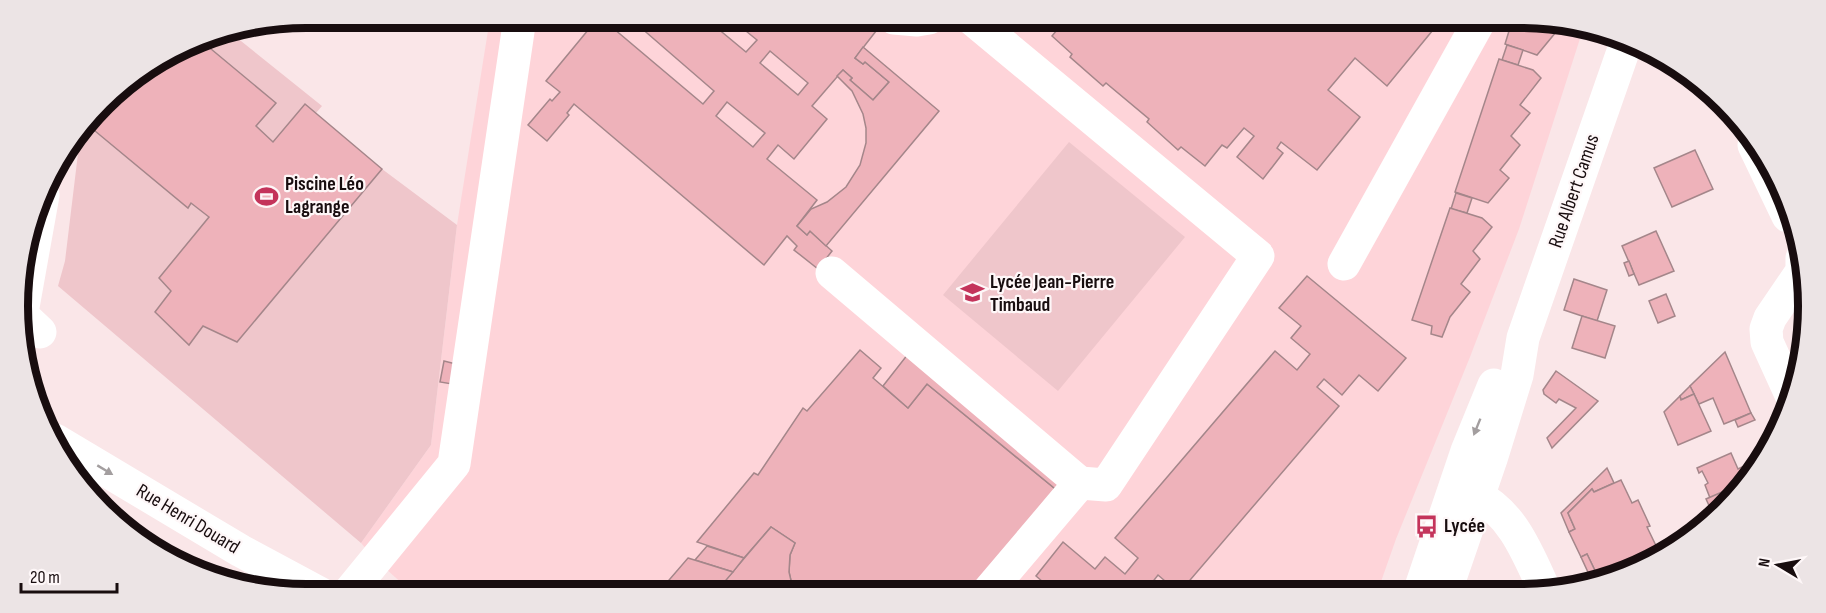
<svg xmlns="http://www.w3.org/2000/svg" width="1826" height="613" font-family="'Sofia Sans Condensed',sans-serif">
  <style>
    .built { fill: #fed4d9 }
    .green { fill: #efc6cb }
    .building { fill: #eeb2ba; stroke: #a4868a; stroke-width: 1.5; fill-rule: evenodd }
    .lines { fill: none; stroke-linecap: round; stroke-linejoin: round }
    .minor { stroke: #fff; stroke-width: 33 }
    .major { stroke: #fff; stroke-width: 33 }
    .oneway { fill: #a39e9f }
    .labels { text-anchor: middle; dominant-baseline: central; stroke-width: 4.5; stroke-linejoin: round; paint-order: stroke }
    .poi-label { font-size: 20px; font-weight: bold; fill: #180d0f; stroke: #fef7f8; text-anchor: start }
    .street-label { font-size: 20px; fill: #180d0f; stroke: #fef7f8 }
    .rim { fill: none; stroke: #180d0f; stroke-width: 8 }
  </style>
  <rect width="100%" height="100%" fill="#fae6e8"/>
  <!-- built -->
  <polygon class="built" points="490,18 1519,18 1584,26 1519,229 1470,357 1396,539 1377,593 415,595 376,560 361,543 431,445 457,225"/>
  <!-- green -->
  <g class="green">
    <polygon points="231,33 322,106 316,113 382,169 457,225 431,445 361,543 58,286 65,261 80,137 116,90 196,40"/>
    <polygon points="1069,142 1185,237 1058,391 943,295"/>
    <polygon points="199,558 249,587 232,585 192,567"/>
  </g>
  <!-- building -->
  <g class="building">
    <path d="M598,18H601L703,104L714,91L632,20L634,18H705L746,52L757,40L730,18H860L876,31L855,58L863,64L865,62L889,82L873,100L850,80L852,78L843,70L812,106L827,119L794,159L778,145L767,159L817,200L797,226L807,235L810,231L832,251L818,269L794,250L797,246L787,236L764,265L574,104L567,113L569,115L547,141L528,125L550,99L552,101L560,92L546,81ZM770,51L808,83L798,95L760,63ZM727,102L765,133L753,147L716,116Z"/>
    <polygon points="1067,18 1428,18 1437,25 1387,86 1355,58 1328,90 1360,117 1317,170 1281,142 1277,148 1283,153 1263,179 1237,157 1254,136 1244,128 1227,148 1222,145 1205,166 1181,147 1178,150 1147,122 1149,119 1106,83 1103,86 1070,57 1072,54 1052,36"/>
    <polygon points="1513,18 1549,22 1547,24 1556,32 1537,55 1505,44"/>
    <polygon points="199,39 276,103 256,126 273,142 305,104 382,169 237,342 203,326 189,345 155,312 171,291 159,278 209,217 191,203 188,208 89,126 116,90"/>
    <polygon points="1507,45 1523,50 1518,65 1502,60"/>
    <polygon points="863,47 939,111 826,246 810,231 807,235 797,226 811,209 827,202 846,187 860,165 866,143 866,128 863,114 852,91 837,76 843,70 852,78 850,80 873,100 889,82 865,62 863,64 855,58"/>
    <polygon points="1499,59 1533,70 1541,78 1520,105 1530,113 1511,136 1520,145 1500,170 1509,178 1488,203 1455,192"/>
    <polygon points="1695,150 1713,189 1672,207 1654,168"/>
    <polygon points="1456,193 1472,198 1467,213 1451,209"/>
    <polygon points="1450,208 1482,218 1492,227 1473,251 1480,259 1461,284 1470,292 1450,317 1442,337 1431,334 1432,326 1412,320"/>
    <polygon points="1656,231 1674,271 1639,285 1622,246"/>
    <polygon points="1629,261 1634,274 1629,276 1624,263"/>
    <polygon points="1307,276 1406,358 1378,391 1359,375 1342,395 1324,379 1317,387 1339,406 1179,593 1158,575 1151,584 1162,593 1057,594 1036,576 1063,542 1095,569 1105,557 1125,574 1138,558 1115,538 1275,351 1297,370 1310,354 1291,338 1301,326 1279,308"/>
    <polygon points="1574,279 1607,290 1597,321 1564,310"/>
    <polygon points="1666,294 1675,316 1658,323 1649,301"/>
    <polygon points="1582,316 1615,326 1605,358 1572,348"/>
    <polygon points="860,350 881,368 873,378 908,408 927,384 1059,492 973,594 868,594 861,589 858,594 800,594 792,585 789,572 790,555 795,543 771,527 744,558 697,542 754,473 758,475 803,408 807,411"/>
    <polygon points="1725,352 1751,413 1724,424 1713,398 1699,404 1690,386"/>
    <polygon points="908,354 1066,484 1059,492 927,384 908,408 883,386"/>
    <polygon points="444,361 456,364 452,384 440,382"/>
    <polygon points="1556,371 1598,401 1552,448 1547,438 1576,408 1559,399 1556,403 1544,394 1543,390"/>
    <polygon points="1690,386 1694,394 1681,400 1680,396"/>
    <polygon points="1694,394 1711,431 1678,445 1664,412 1680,396 1681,400"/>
    <polygon points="1751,413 1755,420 1738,427 1735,420"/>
    <polygon points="1731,453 1738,469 1744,466 1748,476 1743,483 1710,498 1705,485 1708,483 1702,471 1699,473 1697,468"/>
    <polygon points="1607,468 1614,483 1594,492 1592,489 1568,513 1575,529 1569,532 1561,513"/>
    <polygon points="1621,480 1632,503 1638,500 1650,526 1647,527 1660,554 1630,573 1600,581 1587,554 1581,557 1569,532 1575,529 1568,513 1592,489 1594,492"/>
    <polygon points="1743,483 1717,514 1716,510 1712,512 1706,499"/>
    <polygon points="771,527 795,543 790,555 789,572 792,585 800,594 734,594 718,589"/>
    <polygon points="707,546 744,558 733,572 695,560"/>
    <polygon points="1587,554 1600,581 1593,583 1581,557"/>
    <polygon points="688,558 733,572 714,594 657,594"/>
    <polygon points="1476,581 1514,592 1514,593 1473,593"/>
  </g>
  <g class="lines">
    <!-- minor -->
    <g class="minor">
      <polyline points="894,18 917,20 929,18"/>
      <polyline points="971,18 1258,256 1106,485 1080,483"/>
      <polyline points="1754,145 1788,216"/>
      <polyline points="1344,264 1481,18"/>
      <polyline points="832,273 1080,483 986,594"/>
      <polyline points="23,307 43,195"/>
      <polyline points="23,316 40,332"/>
      <polyline points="1792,397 1767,342 1766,329 1770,318 1802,271 1802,258"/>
      <polyline points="55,440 241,551 323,595"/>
      <path d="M1477,496C1514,514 1529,557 1546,593"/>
      <polyline points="347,595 454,464 520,18"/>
    </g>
    <!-- major -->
    <g class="major">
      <polyline points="1419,593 1467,451 1494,385"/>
      <polyline points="1445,593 1491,459 1517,375 1523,338 1626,43"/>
    </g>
  </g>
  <!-- one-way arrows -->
  <defs><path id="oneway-solid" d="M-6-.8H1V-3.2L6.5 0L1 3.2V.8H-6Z" transform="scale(1.5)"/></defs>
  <g class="oneway">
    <use href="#oneway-solid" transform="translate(1477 427) rotate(112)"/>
    <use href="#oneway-solid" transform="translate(105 470) rotate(31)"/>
  </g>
  <!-- icons -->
  <defs>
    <symbol id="stadium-bare" viewBox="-9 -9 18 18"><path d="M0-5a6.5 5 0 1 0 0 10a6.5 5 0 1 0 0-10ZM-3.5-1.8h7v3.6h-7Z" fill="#c4345b" stroke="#fef7f8" stroke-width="2.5" paint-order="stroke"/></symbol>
    <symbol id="school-bare" viewBox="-9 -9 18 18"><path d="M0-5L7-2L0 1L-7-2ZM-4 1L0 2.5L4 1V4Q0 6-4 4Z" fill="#c4345b" stroke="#fef7f8" stroke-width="2.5" paint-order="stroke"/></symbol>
    <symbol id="bus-bare" viewBox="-9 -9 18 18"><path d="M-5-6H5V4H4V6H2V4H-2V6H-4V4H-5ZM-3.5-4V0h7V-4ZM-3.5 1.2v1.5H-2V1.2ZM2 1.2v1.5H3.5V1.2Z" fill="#c4345b" stroke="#fef7f8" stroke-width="2.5" paint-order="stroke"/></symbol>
  </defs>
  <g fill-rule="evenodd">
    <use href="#stadium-bare" x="250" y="180" width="33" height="33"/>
    <use href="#school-bare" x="956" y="276" width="33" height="33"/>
    <use href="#bus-bare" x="1410" y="510" width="33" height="33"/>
  </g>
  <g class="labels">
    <!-- poi labels -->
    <g class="poi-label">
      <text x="285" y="184">Piscine Léo<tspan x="285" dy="23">Lagrange</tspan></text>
      <text x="990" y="282">Lycée Jean-Pierre<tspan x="990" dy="23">Timbaud</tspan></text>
      <text x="1444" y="526">Lycée</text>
    </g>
    <!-- street labels -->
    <g class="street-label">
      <text transform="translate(1574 191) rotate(-71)">Rue Albert Camus</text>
      <text transform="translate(188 519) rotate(31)">Rue Henri Douard</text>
    </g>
  </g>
  <!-- crop -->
  <path d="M0 0H1826V613H0ZM306 28H1520A278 278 0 0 1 1798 306V306A278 278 0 0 1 1520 584H306A278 278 0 0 1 28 306V306A278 278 0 0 1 306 28Z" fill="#ece4e5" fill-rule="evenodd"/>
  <path class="rim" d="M306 28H1520A278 278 0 0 1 1798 306V306A278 278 0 0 1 1520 584H306A278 278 0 0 1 28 306V306A278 278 0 0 1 306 28Z"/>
  <!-- north arrow -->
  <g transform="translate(1778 565) rotate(280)" stroke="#fef7f8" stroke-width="4.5" paint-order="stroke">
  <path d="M0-4.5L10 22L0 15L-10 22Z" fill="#180d0f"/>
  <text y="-9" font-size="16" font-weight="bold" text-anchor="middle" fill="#180d0f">N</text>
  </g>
  <!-- scale -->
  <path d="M21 583v9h96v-9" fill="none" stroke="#180d0f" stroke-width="3"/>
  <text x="30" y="583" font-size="18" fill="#180d0f" stroke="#fef7f8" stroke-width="4.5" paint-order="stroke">20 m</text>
</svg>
